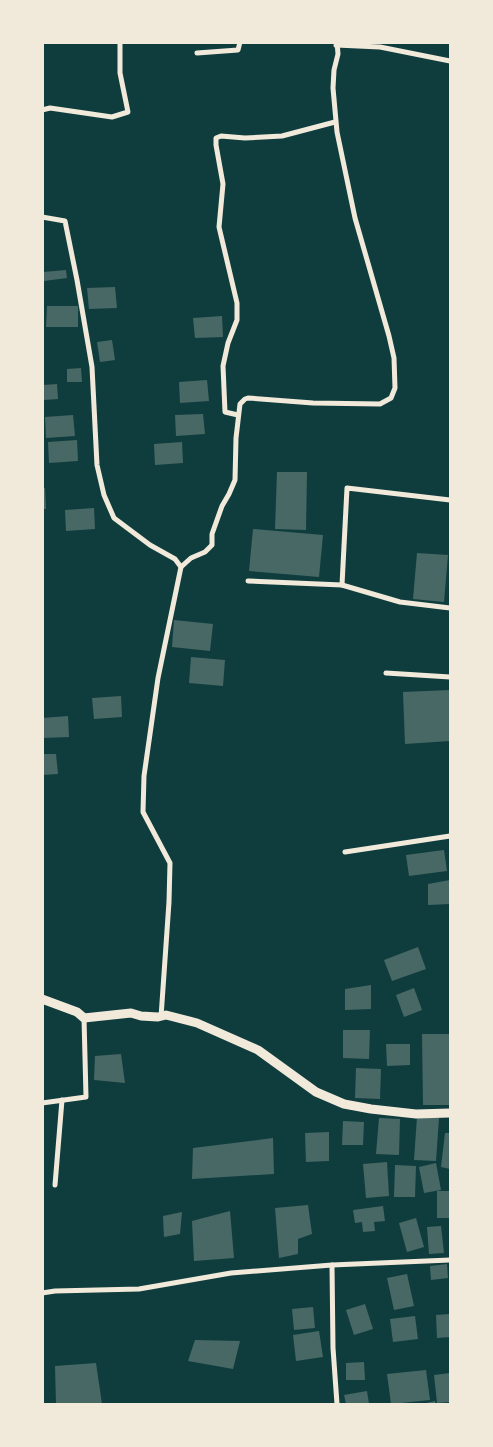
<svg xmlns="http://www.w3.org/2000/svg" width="493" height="1447" font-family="'Work Sans',sans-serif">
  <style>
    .building { fill: #486865 }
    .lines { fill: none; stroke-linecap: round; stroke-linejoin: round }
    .minor { stroke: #f1e9da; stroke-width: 5 }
    .tertiary { stroke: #f1e9da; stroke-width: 9 }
  </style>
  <rect width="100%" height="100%" fill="#0f3d3e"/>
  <!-- building -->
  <g class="building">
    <polygon points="66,270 67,278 44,281 43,272"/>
    <polygon points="115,287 117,308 89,309 87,288"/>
    <polygon points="47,306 78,306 78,327 46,327"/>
    <polygon points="222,316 223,337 195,338 193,318"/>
    <polygon points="112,340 115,360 100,362 97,342"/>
    <polygon points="81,368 82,382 67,382 67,369"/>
    <polygon points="207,380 209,401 180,403 179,382"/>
    <polygon points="57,384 58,399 44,400 43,385"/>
    <polygon points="203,414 205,434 176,436 175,415"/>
    <polygon points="73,415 75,436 46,438 45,417"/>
    <polygon points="77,440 78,461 49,463 48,442"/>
    <polygon points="182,442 183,463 155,465 154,444"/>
    <polygon points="277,472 307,472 306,530 275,529"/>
    <polygon points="42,488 45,488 46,509 42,509"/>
    <polygon points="94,508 95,529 66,531 65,510"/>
    <polygon points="253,529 323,535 319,577 249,571"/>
    <polygon points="417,553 448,555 444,602 413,599"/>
    <polygon points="174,620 213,624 210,651 172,647"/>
    <polygon points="191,657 225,660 223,686 189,683"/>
    <polygon points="450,690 450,741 405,744 403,692"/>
    <polygon points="121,696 122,717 94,719 92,698"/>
    <polygon points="68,716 69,737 42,738 42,718"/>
    <polygon points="42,754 56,754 58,774 42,775"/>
    <polygon points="444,850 447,871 409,876 406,855"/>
    <polygon points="450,880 450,904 428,905 428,884"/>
    <polygon points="418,947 426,969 392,981 384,960"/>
    <polygon points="371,985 371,1009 345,1010 345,989"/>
    <polygon points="414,988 422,1010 404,1017 396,995"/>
    <polygon points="343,1030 370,1030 369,1059 343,1058"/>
    <polygon points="422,1034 450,1034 450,1105 423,1105"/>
    <polygon points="386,1044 410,1044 410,1065 387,1066"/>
    <polygon points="121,1054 125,1083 94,1080 95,1056"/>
    <polygon points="356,1068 381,1069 380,1099 355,1098"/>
    <polygon points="417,1117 439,1118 436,1161 414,1160"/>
    <polygon points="379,1118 400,1119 399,1155 376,1154"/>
    <polygon points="343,1121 364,1122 363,1145 342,1145"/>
    <polygon points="329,1132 329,1161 306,1162 305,1133"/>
    <polygon points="445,1133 450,1133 450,1169 441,1167"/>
    <polygon points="273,1138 274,1174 192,1179 193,1148"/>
    <polygon points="387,1162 389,1196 366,1198 363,1164"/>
    <polygon points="436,1163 441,1190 424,1193 419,1167"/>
    <polygon points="395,1165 416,1166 415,1197 394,1197"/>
    <rect x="437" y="1191" width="13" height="27"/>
    <polygon points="308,1205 312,1234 298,1239 298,1254 279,1258 275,1208"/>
    <polygon points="383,1206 385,1221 374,1222 375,1231 363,1232 362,1222 355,1223 353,1210"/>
    <polygon points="230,1211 234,1258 194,1261 192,1221"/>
    <polygon points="182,1212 180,1234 164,1237 163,1216"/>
    <polygon points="416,1218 424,1247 407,1252 399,1223"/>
    <polygon points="441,1226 444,1253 429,1254 427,1227"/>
    <polygon points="447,1264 448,1278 431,1280 430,1266"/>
    <polygon points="407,1274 414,1306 394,1310 387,1278"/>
    <polygon points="365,1304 373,1329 354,1335 346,1310"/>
    <polygon points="313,1307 315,1328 294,1330 292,1309"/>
    <polygon points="450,1314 450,1337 437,1338 436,1315"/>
    <polygon points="415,1316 418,1339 393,1342 390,1319"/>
    <polygon points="319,1331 323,1357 296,1361 293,1335"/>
    <polygon points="195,1340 240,1341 233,1369 188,1361"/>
    <polygon points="364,1362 365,1380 346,1380 346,1363"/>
    <polygon points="96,1363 102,1404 56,1404 55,1366"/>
    <polygon points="426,1370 430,1400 391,1404 387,1374"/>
    <polygon points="450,1373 450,1402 437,1403 434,1375"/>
    <polygon points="367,1391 369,1404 346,1404 344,1395"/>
    <polygon points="435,1401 436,1404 422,1404"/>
  </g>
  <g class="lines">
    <!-- minor -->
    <g class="minor">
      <polyline points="336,45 380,47 450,61"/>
      <polyline points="197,53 238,50 240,42"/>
      <polyline points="42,110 50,108 112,117 128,112 120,73 120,42"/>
      <polyline points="42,217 65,221 77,280 92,367 97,465 104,495 114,518 150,545 175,559 181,567 158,678 144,776 143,812 170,863 169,902 161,1017"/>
      <polyline points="238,415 225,412 223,366 228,343 237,320 237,303 219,227 223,184 216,145 216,138 221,136 245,138 282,136 335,122"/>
      <polyline points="181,567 191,558 205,552 212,545 212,534 222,506 229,494 235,480 236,438 240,404 245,399 248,398 313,403 380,404 391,398 395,388 394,358 389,336 355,218 337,132 333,88 334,70 338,54 337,42"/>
      <polyline points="248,581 342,585 400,602 450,608"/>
      <polyline points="342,585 347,488 450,500"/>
      <polyline points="386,673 450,677"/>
      <polyline points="345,852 450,836"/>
      <polyline points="42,1103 86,1097 84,1018"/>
      <polyline points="55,1185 62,1100"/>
      <polyline points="332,1265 333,1348 337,1404"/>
      <polyline points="42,1293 55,1291 139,1289 231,1273 332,1265 450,1260"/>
    </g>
    <!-- tertiary -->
    <polyline class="tertiary" points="42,999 77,1012 84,1018 131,1013 141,1016 158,1017 166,1015 197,1023 258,1050 316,1092 344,1104 371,1109 416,1114 450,1113"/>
  </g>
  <!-- border -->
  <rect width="493" height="1447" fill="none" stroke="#f1e9da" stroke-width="88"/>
</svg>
